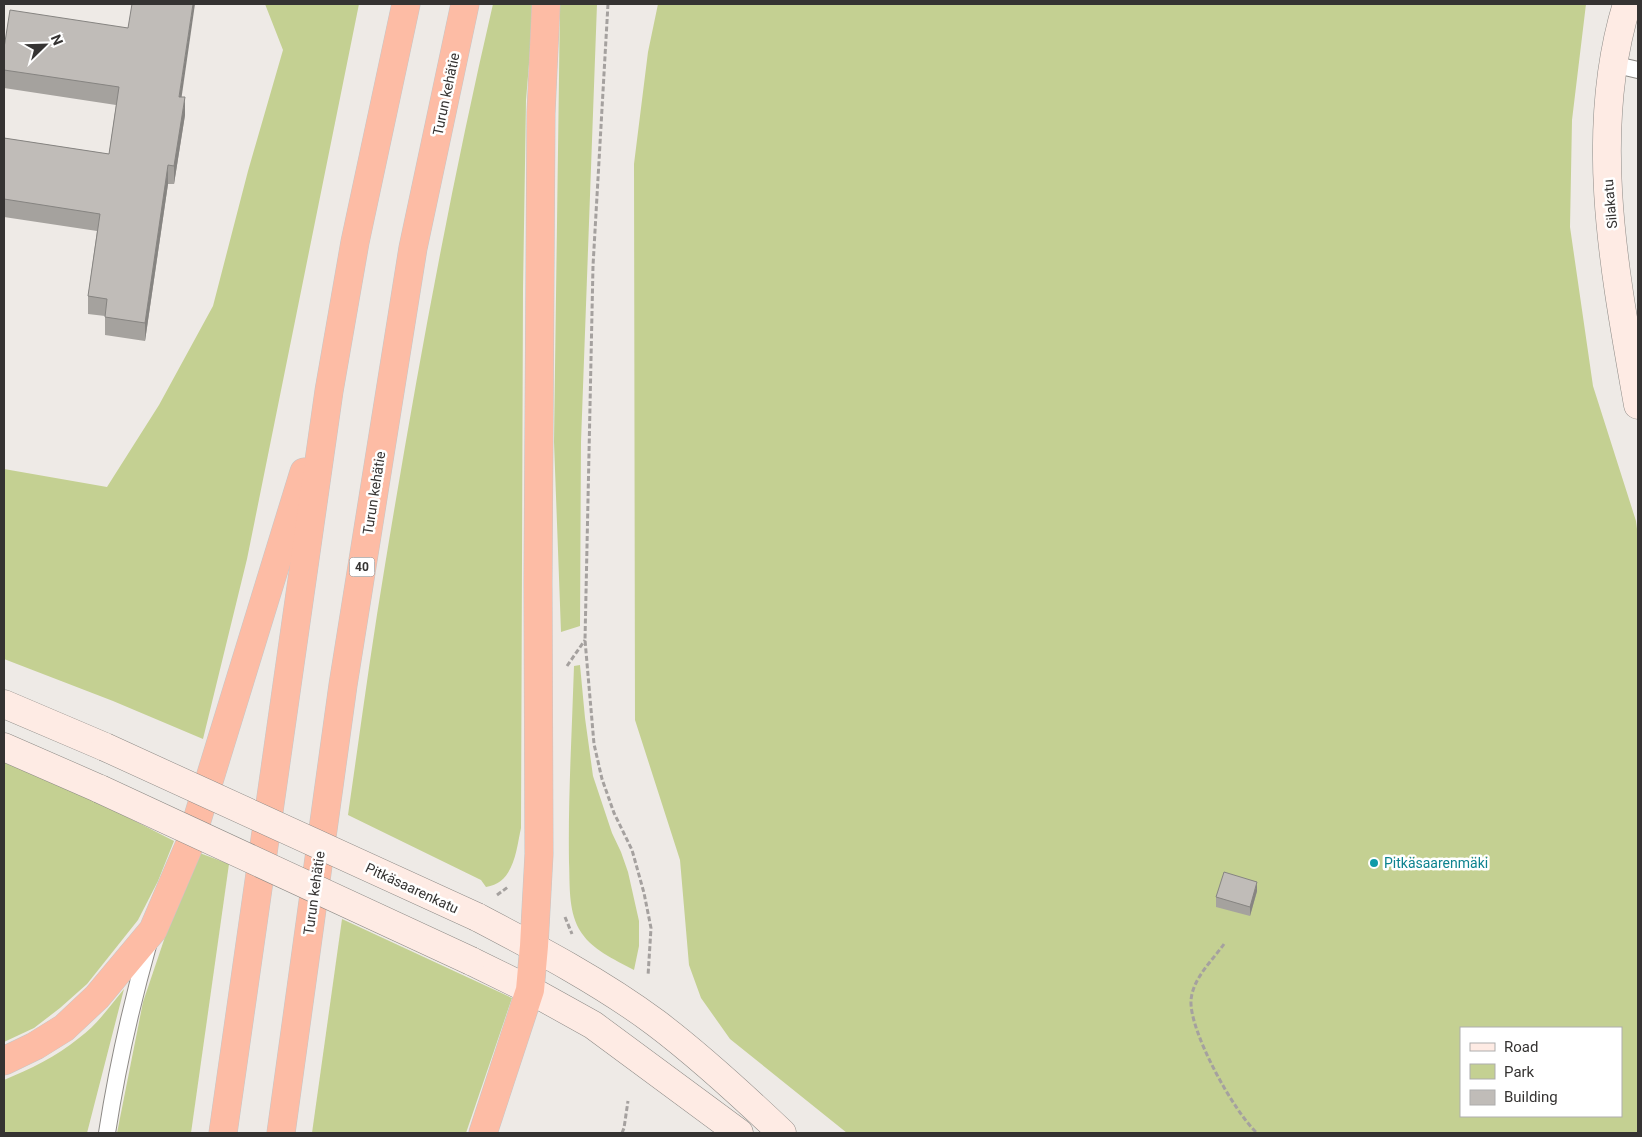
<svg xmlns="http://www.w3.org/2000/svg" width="1642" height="1137" font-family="Roboto,sans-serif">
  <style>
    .green { fill: #c4d092; fill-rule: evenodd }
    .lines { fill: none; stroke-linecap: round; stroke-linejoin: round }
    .lane-casing { stroke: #8d8a86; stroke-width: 18 }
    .secondary-casing { stroke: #8d8a86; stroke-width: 29 }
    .highway-casing { stroke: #c6c6c6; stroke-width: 29 }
    .path { stroke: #a5a19f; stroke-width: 3; stroke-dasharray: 5 2.5; stroke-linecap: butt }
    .lane { stroke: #fff; stroke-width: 16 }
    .secondary { stroke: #feebe4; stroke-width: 28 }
    .highway { stroke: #fdbca5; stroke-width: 28 }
    .secondary-bridge-casing { stroke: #8d8a86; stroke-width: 29; stroke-linecap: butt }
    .secondary-bridge { stroke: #feebe4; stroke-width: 28 }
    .wall { fill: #a5a29e }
    .shaded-wall { fill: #868481 }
    .building { fill: #c0bcb8; stroke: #868481 }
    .culture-dot { fill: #0f9aa8; stroke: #fff; stroke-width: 2 }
    .labels { text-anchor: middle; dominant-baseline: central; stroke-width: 5; stroke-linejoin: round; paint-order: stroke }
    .shield { fill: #fff; stroke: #727070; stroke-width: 1 }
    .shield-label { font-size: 12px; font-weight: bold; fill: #353332 }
    .street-label { font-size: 14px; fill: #353332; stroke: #fff }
    .culture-label { font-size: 14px; fill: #0d838f; stroke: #fff; text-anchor: start }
  </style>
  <rect width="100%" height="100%" fill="#eeeae6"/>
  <!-- green -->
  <g class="green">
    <polygon points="265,4 359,4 247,559 203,739 113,701 4,659 4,469 107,487 159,405 213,306 248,171 283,50"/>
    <path d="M493,4H534L526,100L523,290L521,828C516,851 514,883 486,887L481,880L348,815C360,732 371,648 385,565C416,377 450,189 493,4Z"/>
    <polygon points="560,4 597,4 581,442 580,626 561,632 554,442"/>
    <path d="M658,4H1586L1572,120L1570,227L1593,386L1636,521L1638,537V1133H847L730,1039L701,998L689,965L680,860L635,720L634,164L648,52ZM1461,1028H1621V1116H1461Z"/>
    <path d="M580,665L585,718L593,776L612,833L621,852L628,872L639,921V946L634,970C614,959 591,950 579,929C568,909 570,884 569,862C568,796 572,731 574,666Z"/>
    <polygon points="4,760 80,793 174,841 158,881 138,920 87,984 60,1008 34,1028 4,1042"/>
    <polygon points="197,852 229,864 191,1133 117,1133 143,1002 166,934"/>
    <polygon points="342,919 512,998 466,1133 312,1133"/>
    <path d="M124,989L87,1133H4V1080C30,1069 56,1057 79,1038C97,1025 110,1006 124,989Z"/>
  </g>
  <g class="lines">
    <defs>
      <g id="lane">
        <polyline points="1612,64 1638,70"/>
        <path d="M107,1133C117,1068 131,1006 149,942"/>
      </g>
      <g id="secondary">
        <path d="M1627,4C1587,134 1615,274 1638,405"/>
        <polyline points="4,704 105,747"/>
        <polyline points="4,747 100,789"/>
        <path d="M477,917C538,949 601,982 656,1023C701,1057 742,1095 782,1133"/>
        <polyline points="471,961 530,990 593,1025 739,1133"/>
      </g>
      <g id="highway">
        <polyline points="4,1061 35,1046 64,1028 97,997 153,930 189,846 304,472"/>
        <polyline points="223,1133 329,391 355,242 406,4"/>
        <polyline points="281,1133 343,685 413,248 465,4"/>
        <polyline points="483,1133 530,990 534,946 539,854 538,583 541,113 546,4"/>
      </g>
    </defs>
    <!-- lane casing -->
    <use href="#lane" class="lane-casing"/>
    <!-- secondary casing -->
    <use href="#secondary" class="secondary-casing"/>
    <!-- highway casing -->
    <use href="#highway" class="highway-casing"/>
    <!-- path -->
    <g class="path">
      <polyline points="608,4 593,266 585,640 594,744 602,779 614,813 632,850 644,893 651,928 648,976"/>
      <polyline points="567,666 585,640"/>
      <polyline points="497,895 508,887"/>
      <polyline points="565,917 572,934"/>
      <path d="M1224,944C1212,961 1193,978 1191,1000C1189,1031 1234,1112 1257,1133"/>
      <polyline points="622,1133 624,1128 628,1101"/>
    </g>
    <!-- lane -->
    <use href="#lane" class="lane"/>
    <!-- secondary -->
    <use href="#secondary" class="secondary"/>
    <!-- highway -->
    <use href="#highway" class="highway"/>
    <defs>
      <g id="secondary-bridge">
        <polyline points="105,747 477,917"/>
        <polyline points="100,789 471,961"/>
      </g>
    </defs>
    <!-- secondary-bridge casing -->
    <use href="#secondary-bridge" class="secondary-bridge-casing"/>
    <!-- secondary-bridge -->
    <use href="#secondary-bridge" class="secondary-bridge"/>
  </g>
  <!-- wall -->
  <g class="wall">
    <polygon points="4,48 181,97 185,115 174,184 168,184 145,341 105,335 105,316 88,314 88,296 97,231 4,217 4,138 109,154 116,105 4,88"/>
    <polygon points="1257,891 1250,916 1216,907 1216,897"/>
  </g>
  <!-- shaded-wall -->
  <g class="shaded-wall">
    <polygon points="193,4 195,4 179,115 179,97"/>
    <polygon points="185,97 185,115 174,184 174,166"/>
    <polygon points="168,165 168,184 145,341 145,323"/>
    <polygon points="1257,882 1257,891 1250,916 1250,907"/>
  </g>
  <!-- building -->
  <g class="building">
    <polygon points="132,4 193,4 179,97 185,97 174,166 168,165 145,323 105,317 107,299 88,296 100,214 4,199 4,138 109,154 119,87 4,70 4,48 10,10 128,28"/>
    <polygon points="1224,872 1257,882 1250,907 1216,897"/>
  </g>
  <!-- markers -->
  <circle class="culture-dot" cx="1374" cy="863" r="5"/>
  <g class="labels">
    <!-- shield labels -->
    <rect class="shield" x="349.5" y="557.5" width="25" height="19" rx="4"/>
    <g class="shield-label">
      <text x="362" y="567">40</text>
    </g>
    <!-- street labels -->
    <g class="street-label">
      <text transform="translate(446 94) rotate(-78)">Turun kehätie</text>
      <text transform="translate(1610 204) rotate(-95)">Silakatu</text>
      <text transform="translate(374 493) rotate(-81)">Turun kehätie</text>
      <text transform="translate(412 888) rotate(25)">Pitkäsaarenkatu</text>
      <text transform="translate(314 893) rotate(-82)">Turun kehätie</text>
    </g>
    <!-- culture labels -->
    <g class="culture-label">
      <text x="1384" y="863">Pitkäsaarenmäki</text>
    </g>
  </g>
  <!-- border -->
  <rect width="1642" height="1137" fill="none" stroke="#353332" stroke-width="10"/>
  <!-- legend -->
  <rect x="1460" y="1027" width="162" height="90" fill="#ffffff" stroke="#aeadad"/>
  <rect x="1470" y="1043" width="25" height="8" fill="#feebe4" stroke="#aeadad"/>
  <text x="1504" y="1052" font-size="15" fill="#353332">Road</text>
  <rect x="1470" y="1064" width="25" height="15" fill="#c4d092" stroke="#aeadad"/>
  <text x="1504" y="1077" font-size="15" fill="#353332">Park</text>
  <rect x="1470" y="1090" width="25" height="15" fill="#c0bcb8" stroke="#aeadad"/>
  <text x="1504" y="1102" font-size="15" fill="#353332">Building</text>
  <!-- north arrow -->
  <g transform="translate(45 45) rotate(67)" stroke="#ffffff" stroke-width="4" paint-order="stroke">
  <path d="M0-4L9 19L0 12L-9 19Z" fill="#353332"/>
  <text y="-8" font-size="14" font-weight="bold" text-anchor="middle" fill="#353332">N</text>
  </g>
</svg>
